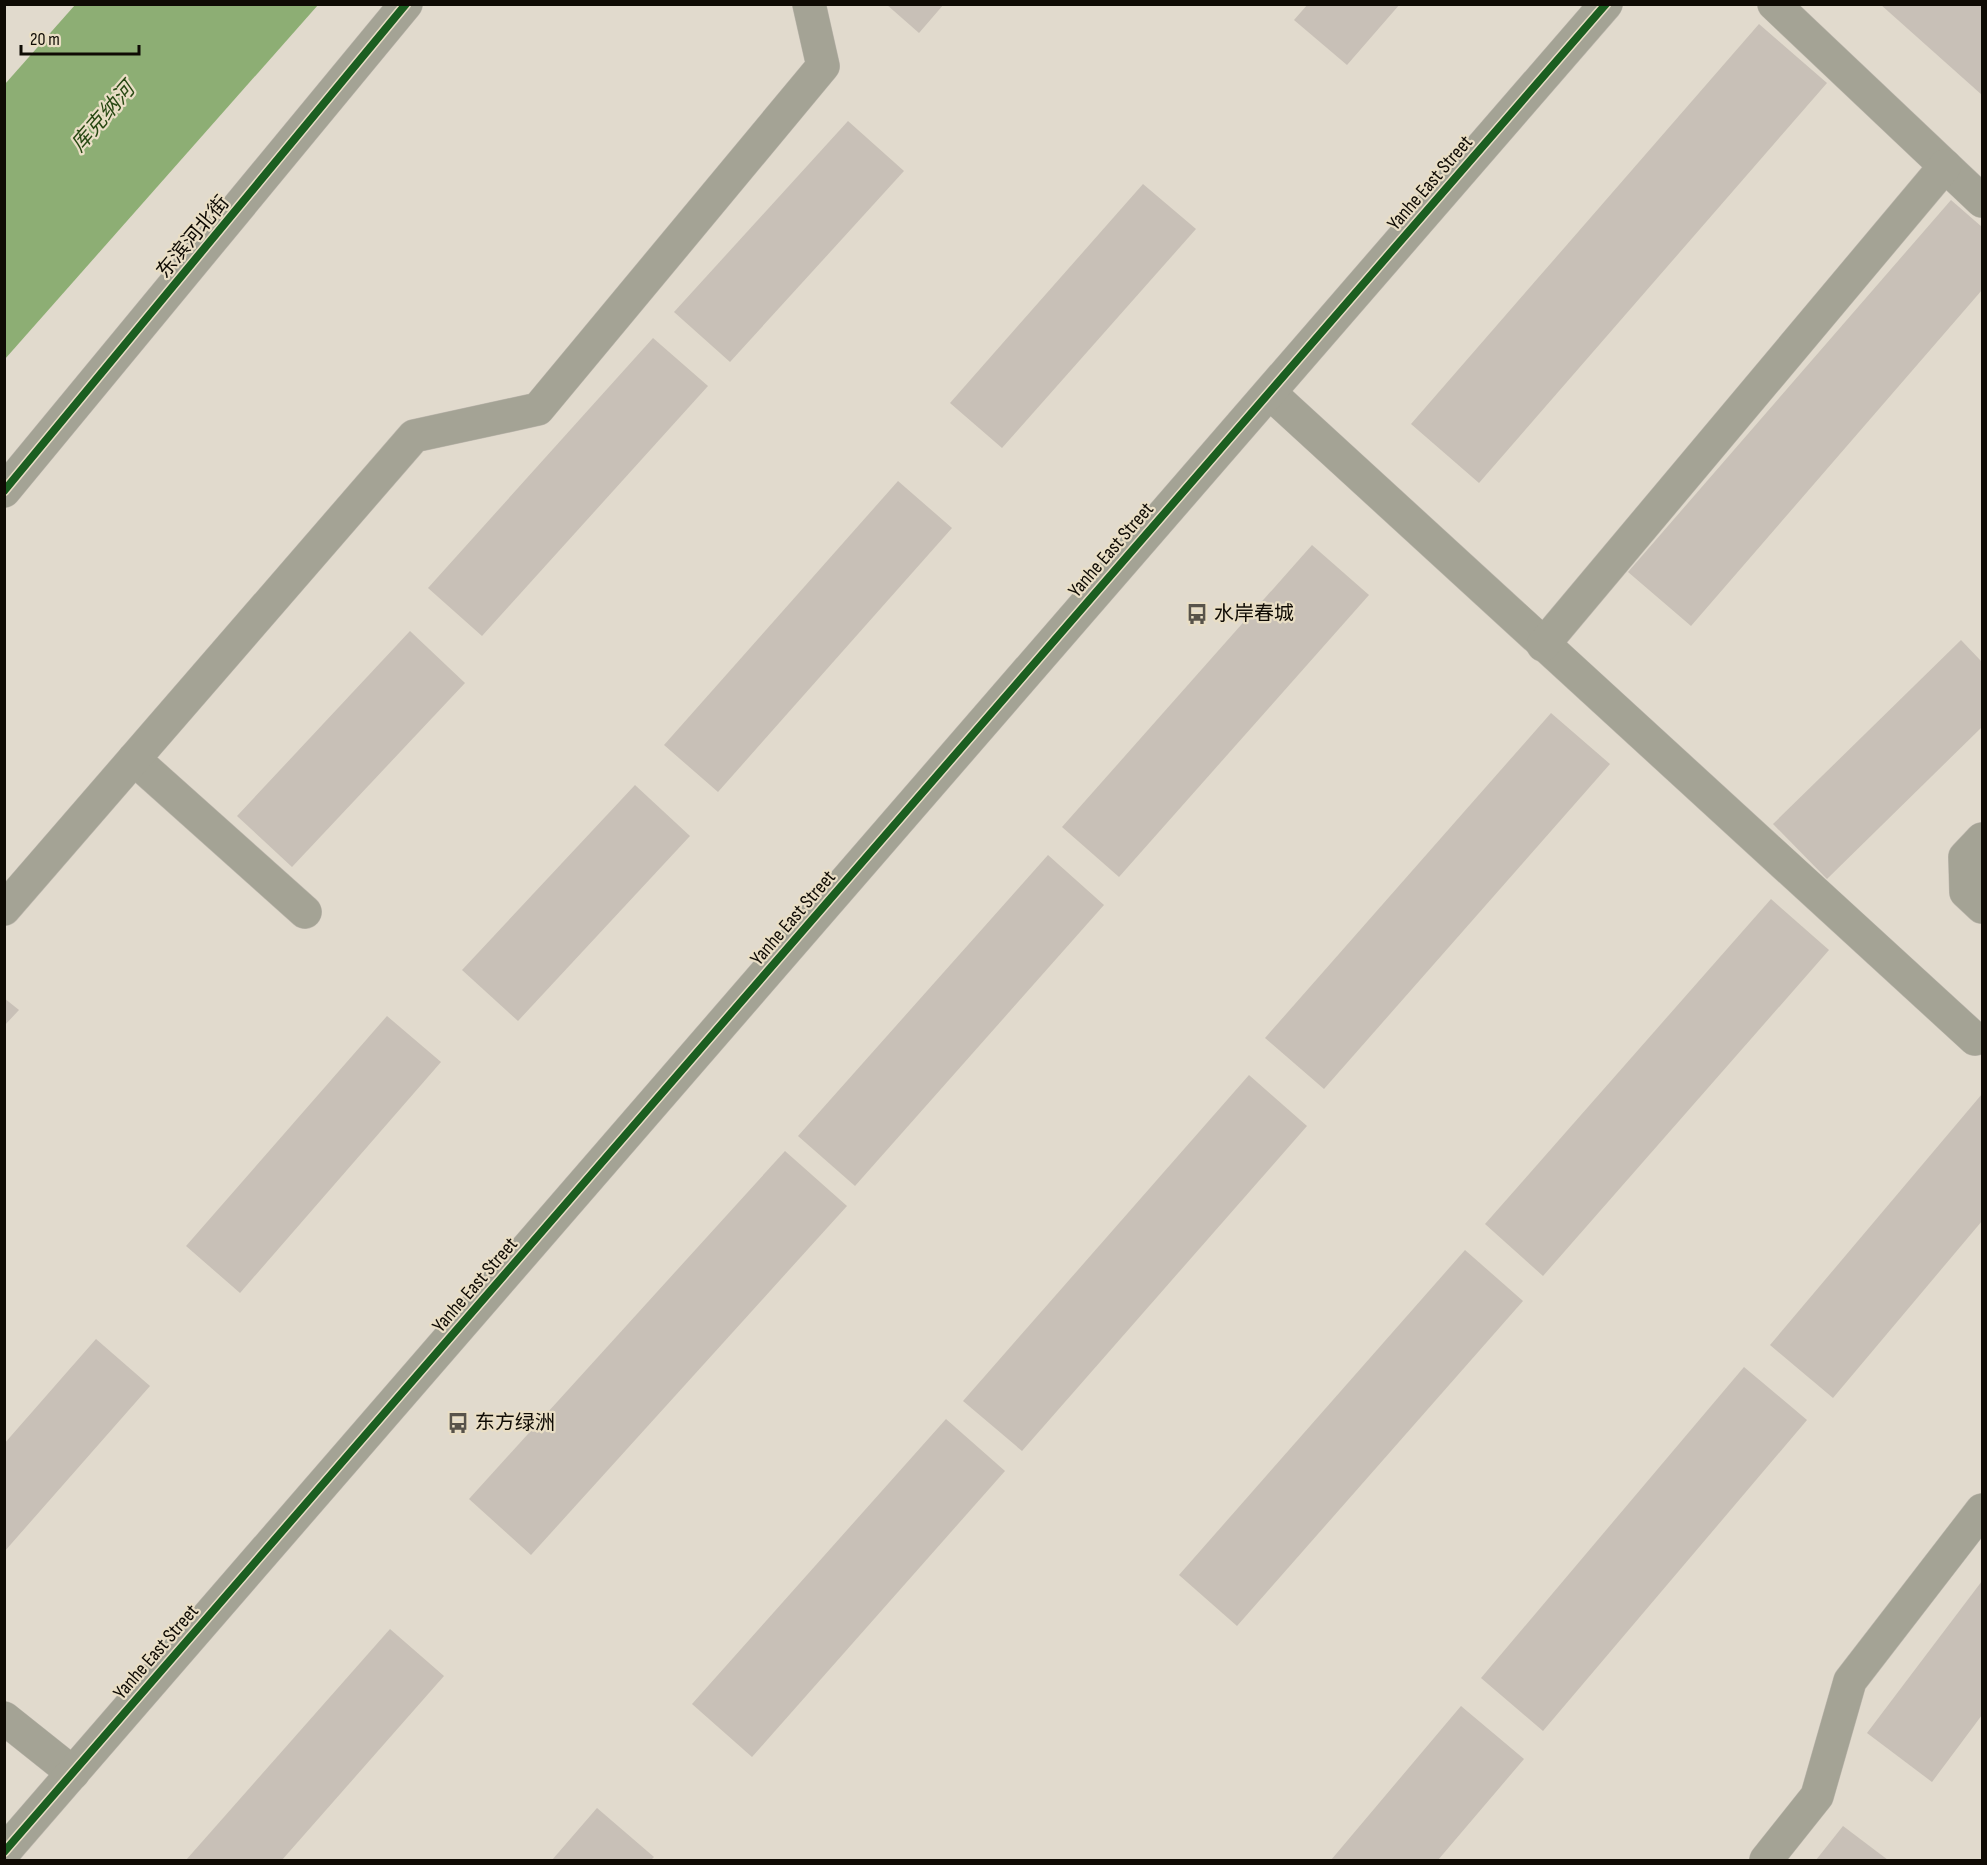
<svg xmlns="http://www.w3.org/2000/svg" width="1987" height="1865" font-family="'Sofia Sans Condensed','Noto Sans SC',sans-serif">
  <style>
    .water { fill: #8dae74 }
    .building { fill: #c8c0b7 }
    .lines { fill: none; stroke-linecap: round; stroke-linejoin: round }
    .minor-casing { stroke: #beb8af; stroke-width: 34 }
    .minor { stroke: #a4a395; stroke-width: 33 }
    .cycleway-casing { stroke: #e9dec5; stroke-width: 11 }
    .cycleway { stroke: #1b5e20; stroke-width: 8 }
    .labels { text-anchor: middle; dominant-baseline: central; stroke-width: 4.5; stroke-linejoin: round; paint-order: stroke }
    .street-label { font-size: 20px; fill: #0f0b04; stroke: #e9dec5 }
    .poi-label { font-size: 20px; fill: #0f0b04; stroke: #e9dec5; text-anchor: start }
    .water-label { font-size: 21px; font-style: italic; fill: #274812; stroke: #e9dec5 }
  </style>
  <rect width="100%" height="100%" fill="#e1dacd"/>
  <!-- water -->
  <polygon class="water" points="75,5 318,5 5,359 5,84"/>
  <!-- building -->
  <g class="building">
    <polygon points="886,4 944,4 919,33"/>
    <polygon points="1308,4 1400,4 1347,65 1294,20"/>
    <polygon points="1880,4 1982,4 1982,95"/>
    <polygon points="1759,24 1827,83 1479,483 1411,424"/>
    <polygon points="848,121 904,171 730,362 674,312"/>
    <polygon points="1143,184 1196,229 1002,448 950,403"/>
    <polygon points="1951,200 1982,227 1982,290 1691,626 1628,572"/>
    <polygon points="653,338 708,386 482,636 428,588"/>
    <polygon points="898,481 952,528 718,792 664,745"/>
    <polygon points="1312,545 1369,595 1119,877 1062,827"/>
    <polygon points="410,631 465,683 292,867 237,816"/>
    <polygon points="1961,640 1982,662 1982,727 1827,879 1773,824"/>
    <polygon points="1551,713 1610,764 1324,1089 1265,1038"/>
    <polygon points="635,785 690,836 518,1021 462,970"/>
    <polygon points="1048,855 1104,905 855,1186 798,1136"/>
    <polygon points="1771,899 1829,950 1543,1276 1485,1224"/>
    <polygon points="4,998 19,1010 4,1026"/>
    <polygon points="387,1016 441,1062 240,1293 186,1246"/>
    <polygon points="1249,1075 1307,1126 1022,1451 963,1401"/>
    <polygon points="1982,1094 1982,1221 1833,1398 1770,1345"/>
    <polygon points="785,1151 847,1206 531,1555 469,1499"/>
    <polygon points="1465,1250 1523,1301 1237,1626 1179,1575"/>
    <polygon points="96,1339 150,1386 4,1552 4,1444"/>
    <polygon points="1744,1367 1807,1420 1543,1731 1481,1678"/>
    <polygon points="946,1419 1005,1471 752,1757 692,1704"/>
    <polygon points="1982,1581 1982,1715 1932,1782 1867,1733"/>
    <polygon points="390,1629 444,1676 282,1860 186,1860"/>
    <polygon points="1461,1706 1524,1759 1438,1860 1331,1860"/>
    <polygon points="597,1808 654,1857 651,1860 552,1860"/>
    <polygon points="1843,1826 1888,1860 1816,1860"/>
  </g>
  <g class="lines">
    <defs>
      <g id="minor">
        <polyline points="1774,4 1982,201"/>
        <polyline points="1270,393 1975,1039"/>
        <polyline points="4,491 406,4"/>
        <polyline points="1543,645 1945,166"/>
        <polyline points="134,759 305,912"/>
        <polyline points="1982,839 1965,857 1966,892 1982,907"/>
        <polyline points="4,909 414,436 538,409 823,66 809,4"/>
        <polyline points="4,1718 73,1773"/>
        <polyline points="4,1852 1606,4"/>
        <polyline points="1766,1860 1817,1796 1850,1681 1982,1510"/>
      </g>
    </defs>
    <!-- minor casing -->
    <use href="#minor" class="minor-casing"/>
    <!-- minor -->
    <use href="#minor" class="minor"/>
    <defs>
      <g id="cycleway">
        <polyline points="4,491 406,4"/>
        <polyline points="4,1852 1606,4"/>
      </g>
    </defs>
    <!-- cycleway casing -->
    <use href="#cycleway" class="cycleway-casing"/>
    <!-- cycleway -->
    <use href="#cycleway" class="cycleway"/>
  </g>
  <!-- icons -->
  <defs>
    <symbol id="bus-bare" viewBox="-9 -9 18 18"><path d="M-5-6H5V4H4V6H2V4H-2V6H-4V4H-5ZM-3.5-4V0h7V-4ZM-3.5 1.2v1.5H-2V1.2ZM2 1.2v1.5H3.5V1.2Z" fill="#58534a" stroke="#e9dec5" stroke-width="2.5" paint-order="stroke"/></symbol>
  </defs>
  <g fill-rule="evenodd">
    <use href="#bus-bare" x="1182" y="599" width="30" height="30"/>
    <use href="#bus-bare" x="443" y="1408" width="30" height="30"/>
  </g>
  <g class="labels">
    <!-- street labels -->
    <g class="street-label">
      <text transform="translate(1430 183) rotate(-49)">Yanhe East Street</text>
      <text transform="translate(193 237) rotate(-50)">东滨河北街</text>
      <text transform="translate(1111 550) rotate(-49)">Yanhe East Street</text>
      <text transform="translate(793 918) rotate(-49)">Yanhe East Street</text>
      <text transform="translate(475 1285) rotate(-49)">Yanhe East Street</text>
      <text transform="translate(156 1652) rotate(-49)">Yanhe East Street</text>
    </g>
    <!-- poi labels -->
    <g class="poi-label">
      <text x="1214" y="614">水岸春城</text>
      <text x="475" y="1423">东方绿洲</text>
    </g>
    <!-- water labels -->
    <g class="water-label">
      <text transform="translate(103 117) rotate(-49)">库克纳河</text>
    </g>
  </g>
  <!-- border -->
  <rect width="1987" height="1865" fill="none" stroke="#0f0b04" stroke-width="12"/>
  <!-- scale -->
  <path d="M21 45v9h118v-9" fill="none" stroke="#0f0b04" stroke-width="3"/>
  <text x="30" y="45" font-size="18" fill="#0f0b04" stroke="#e9dec5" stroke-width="4.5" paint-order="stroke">20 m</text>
</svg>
